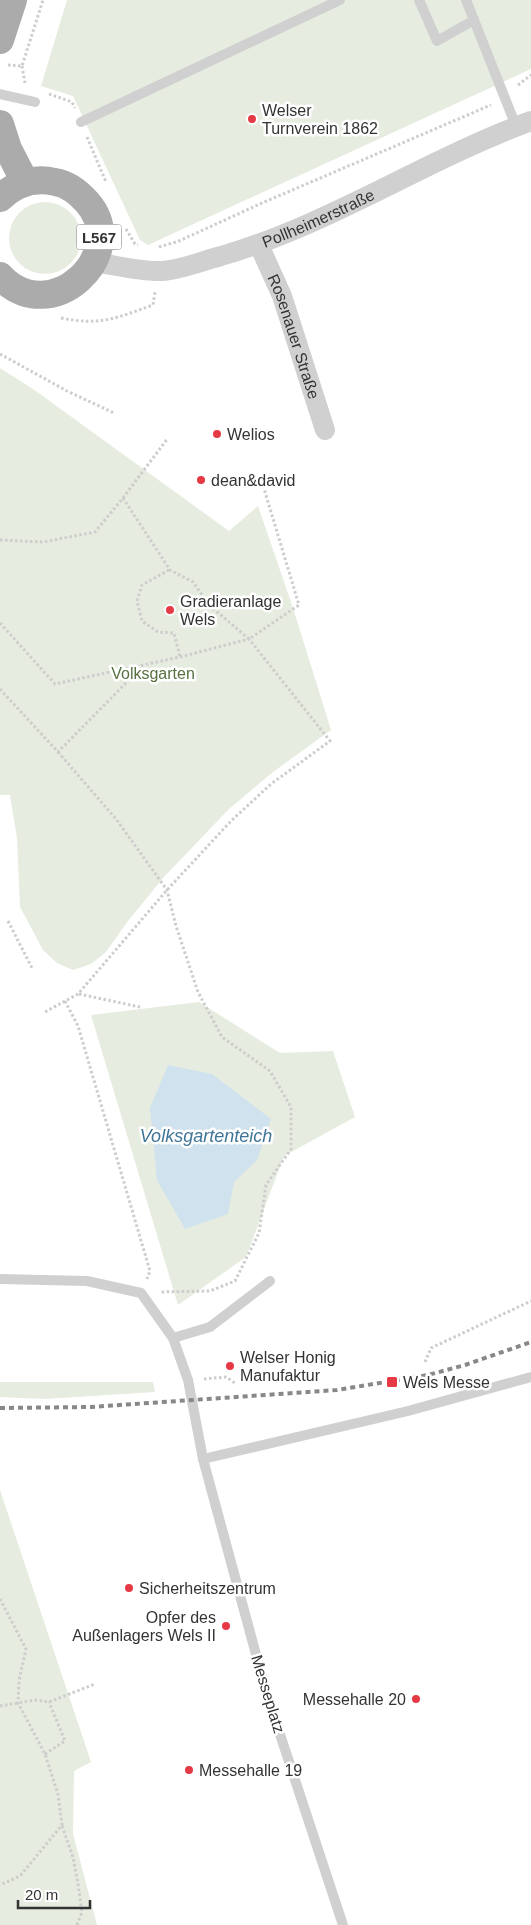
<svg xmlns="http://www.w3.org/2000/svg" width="531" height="1925" font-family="Helvetica,sans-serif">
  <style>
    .green { fill: #e6ecdf }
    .water { fill: #cfe2ee }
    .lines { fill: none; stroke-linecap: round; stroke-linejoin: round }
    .path { stroke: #cdcdcd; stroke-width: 3; stroke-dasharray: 2.5 2.5; stroke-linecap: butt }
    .service { stroke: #d0d0d0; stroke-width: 10 }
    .minor { stroke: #d0d0d0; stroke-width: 20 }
    .primary { stroke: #ababab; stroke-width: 28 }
    .rail { stroke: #888; stroke-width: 4; stroke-dasharray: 5 4; stroke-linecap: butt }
    .poi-dot { fill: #e63946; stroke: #fff; stroke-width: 2 }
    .labels { text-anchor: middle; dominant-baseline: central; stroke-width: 5; stroke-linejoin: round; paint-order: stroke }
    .shield { fill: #fff; stroke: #707070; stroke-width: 1 }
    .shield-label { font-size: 15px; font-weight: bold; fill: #333 }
    .poi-label { font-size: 16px; fill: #333; stroke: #fff; text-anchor: start }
    .street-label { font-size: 16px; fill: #333; stroke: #fff }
    .park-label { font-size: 16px; fill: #56703f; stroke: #fff }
    .water-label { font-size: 18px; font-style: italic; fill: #3f7597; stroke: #fff }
  </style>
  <rect width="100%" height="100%" fill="#fff"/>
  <!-- green -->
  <g class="green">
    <polygon points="67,0 531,0 531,69 148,245 140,240 73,96 41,86"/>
    <circle cx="45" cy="238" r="36"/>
    <polygon points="0,368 33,389 229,531 258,506 293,608 331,730 273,772 229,809 163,878 128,921 106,952 91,964 73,970 57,963 43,950 20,907 17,838 10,795 0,795"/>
    <polygon points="199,1002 280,1053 333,1051 355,1117 284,1156 246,1257 178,1305 91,1015"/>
    <polygon points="0,1382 153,1382 155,1392 44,1399 0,1397"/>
    <polygon points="0,1490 91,1762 74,1771 73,1834 97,1925 0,1925"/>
  </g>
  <!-- water -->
  <polygon class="water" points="168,1065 212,1074 271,1119 257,1160 234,1182 228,1214 185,1229 157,1180 150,1108"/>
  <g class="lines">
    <!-- path -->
    <g class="path">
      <polyline points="8,65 22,66 43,0"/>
      <polyline points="22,66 25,83"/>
      <polyline points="518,85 531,75"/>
      <polyline points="49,94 72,102 75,108"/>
      <polyline points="87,137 106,182"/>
      <polyline points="126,229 135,244 138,245"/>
      <polyline points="159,247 179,241 262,203 491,105"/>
      <path d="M61,318C101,326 116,318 153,305L155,292"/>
      <polyline points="0,354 67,391 114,413"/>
      <polyline points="123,498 168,438"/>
      <polyline points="0,540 43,542 95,532 123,498 170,570 193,582 209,605 249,639 299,605 262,482 248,476"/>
      <polyline points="169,570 142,585 137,601 142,621 158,632 174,633 180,657"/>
      <polyline points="0,623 55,684 180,657 249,639 330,741 271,784 231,821 167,890 78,994 45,1012"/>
      <polyline points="0,689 58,752 125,684 121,669"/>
      <polyline points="58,752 116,819 167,890 176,926 198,992 222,1037 270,1071 291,1107 291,1149 266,1185 259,1233 235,1281 210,1291 160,1292"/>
      <polyline points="8,921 33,970"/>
      <polyline points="79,994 140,1007"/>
      <polyline points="65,1001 78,1026 150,1271 147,1279"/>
      <polyline points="425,1362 431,1348 531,1301"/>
      <polyline points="204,1379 226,1377 235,1383"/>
      <polyline points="0,1599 26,1649 19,1680 18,1703 45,1754 58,1794 62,1825 20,1876 0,1885"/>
      <polyline points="0,1706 35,1700 49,1702 95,1684"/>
      <polyline points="45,1754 65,1741 49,1702"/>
      <polyline points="62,1826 73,1857 78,1884 82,1912 77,1925"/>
    </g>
    <!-- service -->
    <g class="service">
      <polyline points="419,0 437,41 474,20"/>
      <polyline points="466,0 516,126"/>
      <polyline points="0,94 35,102"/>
      <polyline points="81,122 340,0"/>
      <polyline points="0,1279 87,1281 141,1293 173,1338 188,1380 203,1459 267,1695 343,1925"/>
      <polyline points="173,1338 210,1327 270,1281"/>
      <polyline points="203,1459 408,1411 531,1377"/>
    </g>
    <!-- minor -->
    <g class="minor">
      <path id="s1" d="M259,245L282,296L325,430"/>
      <path id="s2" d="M94,262C115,265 139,272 162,271C181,270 202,261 221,256C329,225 425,160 531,121"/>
    </g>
    <!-- primary -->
    <g class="primary">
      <polyline points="0,40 13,0"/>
      <polyline points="0,124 8,149 25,182"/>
      <path d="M0,198C16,183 34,177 55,182C68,184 78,192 87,202C132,253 51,331 0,276"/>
    </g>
    <!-- rail -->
    <polyline class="rail" points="0,1408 91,1407 337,1390 428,1375 465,1365 531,1342"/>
  </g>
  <!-- markers -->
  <g class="poi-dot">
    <circle cx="252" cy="119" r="5"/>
    <circle cx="217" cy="434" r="5"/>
    <circle cx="201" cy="480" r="5"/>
    <circle cx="170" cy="610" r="5"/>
    <circle cx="230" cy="1366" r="5"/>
    <rect x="386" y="1376" width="12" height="12" rx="2.5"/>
    <circle cx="129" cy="1588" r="5"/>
    <circle cx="226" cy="1626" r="5"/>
    <circle cx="416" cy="1699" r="5"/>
    <circle cx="189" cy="1770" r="5"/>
  </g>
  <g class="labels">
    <!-- shield labels -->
    <rect class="shield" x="76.5" y="224.5" width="45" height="25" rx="4"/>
    <g class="shield-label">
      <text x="99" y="237">L567</text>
    </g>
    <!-- poi labels -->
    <g class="poi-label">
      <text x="262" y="110">Welser<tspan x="262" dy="18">Turnverein 1862</tspan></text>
      <text x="227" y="434">Welios</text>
      <text x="211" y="480">dean&amp;david</text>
      <text x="180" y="601">Gradieranlage<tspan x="180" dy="18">Wels</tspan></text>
      <text x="240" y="1357">Welser Honig<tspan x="240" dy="18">Manufaktur</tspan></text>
      <text x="403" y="1382">Wels Messe</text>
      <text x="139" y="1588">Sicherheitszentrum</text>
      <text x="216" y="1617" text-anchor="end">Opfer des<tspan x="216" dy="18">Außenlagers Wels II</tspan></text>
      <text x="406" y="1699" text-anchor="end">Messehalle 20</text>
      <text x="199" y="1770">Messehalle 19</text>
    </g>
    <!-- street labels -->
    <g class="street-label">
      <text stroke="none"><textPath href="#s2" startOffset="234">Pollheimerstraße</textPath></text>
      <text stroke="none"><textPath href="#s1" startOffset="98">Rosenauer Straße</textPath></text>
      <text transform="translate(268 1694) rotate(73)">Messeplatz</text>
    </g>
    <!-- park labels -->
    <g class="park-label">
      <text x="153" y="673">Volksgarten</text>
    </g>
    <!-- water labels -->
    <g class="water-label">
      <text x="206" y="1136">Volksgartenteich</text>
    </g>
  </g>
  <!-- scale -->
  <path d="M18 1900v8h72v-8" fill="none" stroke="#333333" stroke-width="2.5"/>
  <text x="25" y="1900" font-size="15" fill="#333333" stroke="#ffffff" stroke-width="4" paint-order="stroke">20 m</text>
</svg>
